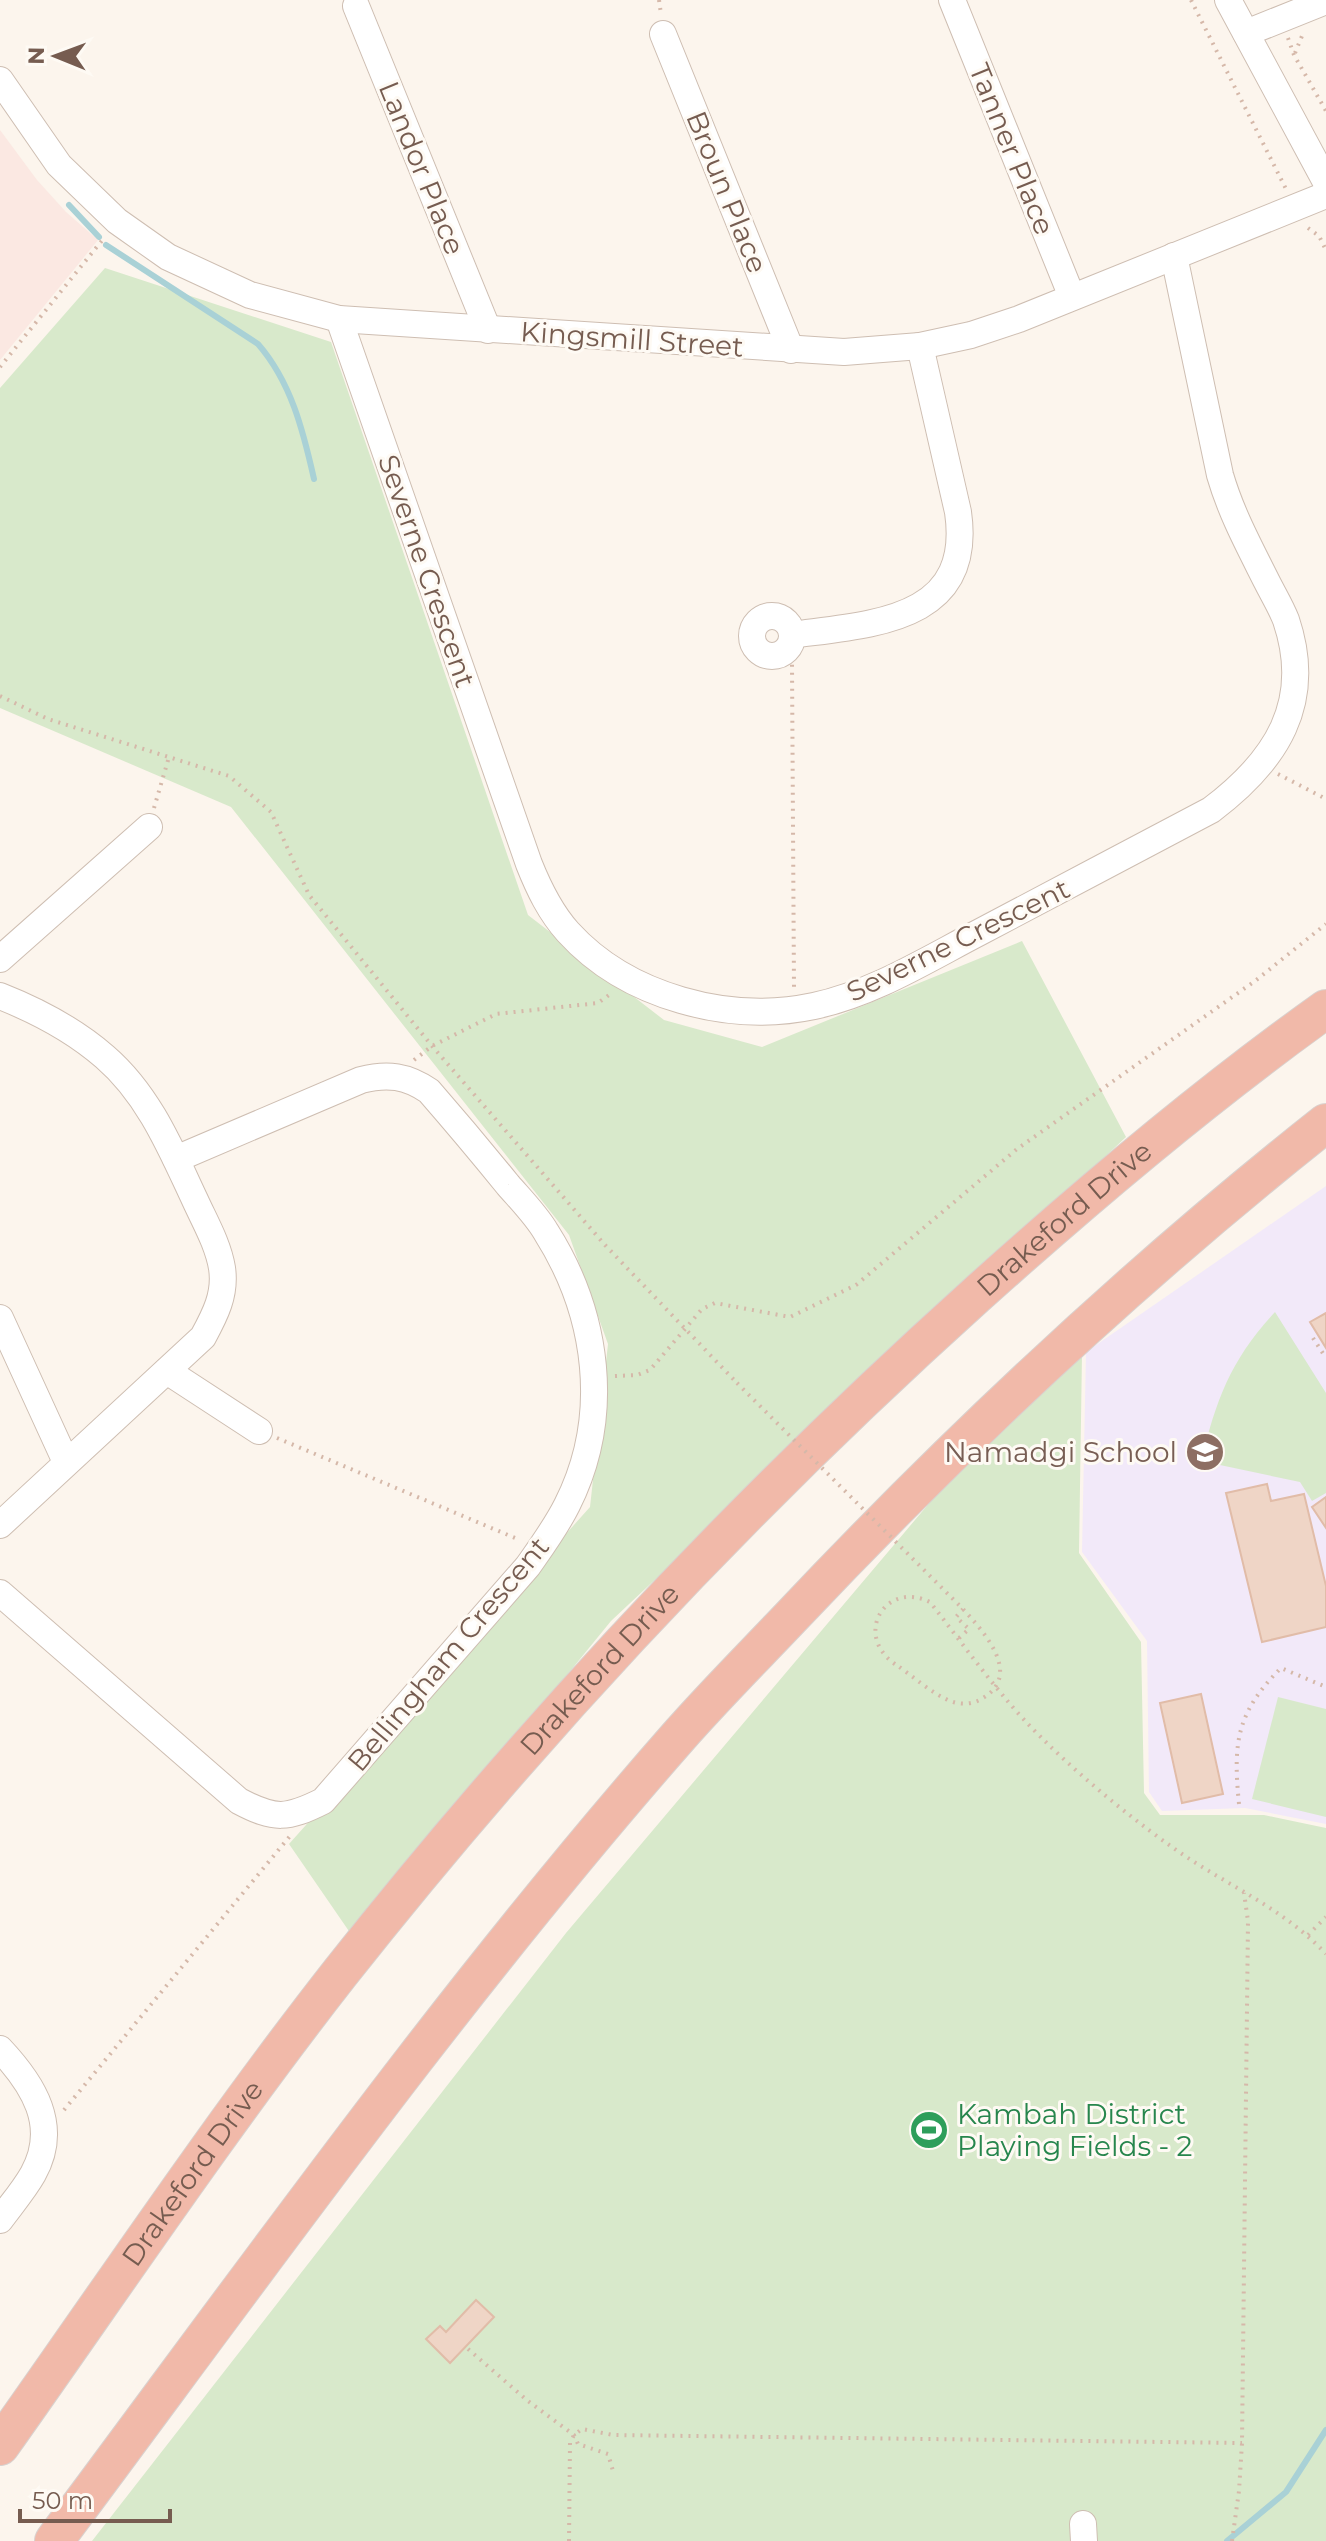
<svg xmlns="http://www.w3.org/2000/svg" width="1326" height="2541" font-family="Montserrat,sans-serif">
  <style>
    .commercial { fill: #fbe8e2 }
    .education { fill: #f2e9f9 }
    .green { fill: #d8e9cb }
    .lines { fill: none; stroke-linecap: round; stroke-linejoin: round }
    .stream { stroke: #a9d1d6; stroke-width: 6 }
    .building { fill: #efd5c6; stroke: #e1bca8; stroke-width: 2 }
    .minor-casing { stroke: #cebeb2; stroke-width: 28 }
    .highway-casing { stroke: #d9d1ce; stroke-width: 40 }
    .path { stroke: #d5b8a9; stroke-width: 4; stroke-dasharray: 2 6; stroke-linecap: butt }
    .minor { stroke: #fff; stroke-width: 26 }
    .highway { stroke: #f1b9a9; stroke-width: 38 }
    .path-bridge { stroke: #d5b8a9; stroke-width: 4; stroke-dasharray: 2 6; stroke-linecap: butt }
    .labels { text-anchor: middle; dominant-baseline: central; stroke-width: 6; stroke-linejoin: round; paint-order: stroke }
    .street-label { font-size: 28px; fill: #765c50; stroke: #fefaf4 }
    .education-label { font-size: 28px; fill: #785e54; stroke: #fefaf4; text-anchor: end }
    .leisure-label { font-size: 28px; fill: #27864d; stroke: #fefaf4; text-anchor: start }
  </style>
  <rect width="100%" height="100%" fill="#fcf5ed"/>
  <!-- commercial -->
  <polygon class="commercial" points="0,130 37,180 66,212 98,240 0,360"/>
  <!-- education -->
  <polygon class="education" points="1326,1186 1326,1824 1245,1808 1162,1811 1149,1792 1147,1641 1082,1552 1086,1352"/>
  <!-- green -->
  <g class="green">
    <polygon points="105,268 331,342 528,915 664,1020 762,1047 1022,941 1126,1137 611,1621 353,1937 289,1844 590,1507 608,1344 569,1235 231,807 0,708 0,388"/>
    <path d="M1275,1312L1326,1393V1493L1312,1501L1300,1482L1201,1461C1217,1398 1230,1361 1275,1312Z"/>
    <polygon points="1082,1354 1079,1553 1141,1642 1144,1793 1160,1815 1264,1815 1326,1828 1326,2541 92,2541 566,1933 975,1449"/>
    <polygon points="1278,1697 1326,1709 1326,1817 1252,1799"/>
  </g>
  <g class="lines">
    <!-- stream -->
    <g class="stream">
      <polyline points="69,205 99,237"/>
      <path d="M106,245L258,344C291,382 303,430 314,479"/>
      <polyline points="1227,2541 1286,2492 1326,2430"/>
    </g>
  </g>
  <!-- building -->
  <g class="building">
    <polygon points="1326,1313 1326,1348 1310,1322"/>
    <polygon points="1267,1484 1271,1501 1304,1494 1326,1586 1326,1627 1262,1642 1226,1493"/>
    <polygon points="1326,1497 1326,1528 1312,1507"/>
    <polygon points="1201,1694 1223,1794 1182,1803 1160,1703"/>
    <polygon points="476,2300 494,2317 450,2363 426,2339 440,2326 446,2332"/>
  </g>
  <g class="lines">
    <defs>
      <g id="minor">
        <polyline points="952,0 1072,297"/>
        <polyline points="1228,0 1326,182"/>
        <polyline points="356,6 488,330"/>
        <polyline points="1246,33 1326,1"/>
        <polyline points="663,34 791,350"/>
        <polyline points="0,80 59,165 117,221 168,257 250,295 339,319 844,352 920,346 971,335 1019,319 1326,195"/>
        <path d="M339,319L529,864C539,889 550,912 568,932C627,997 729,1024 814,1006C874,993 926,960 980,932C1057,891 1134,851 1211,810C1276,761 1314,703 1286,620C1281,607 1273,594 1267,582C1249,546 1231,513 1220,475L1174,256"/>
        <circle cx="772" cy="636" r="20"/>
        <path d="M792,635C871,624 974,622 958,512L920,346"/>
        <polyline points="0,959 149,827"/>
        <path d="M0,996C38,1011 74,1030 105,1057C149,1095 171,1149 195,1200C205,1222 218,1244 222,1268C226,1294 215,1315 203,1337L0,1525"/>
        <polyline points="0,1318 66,1462"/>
        <polyline points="167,1371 259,1431"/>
        <path d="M0,1593L239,1801C275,1820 287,1819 323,1801L528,1566C542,1546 556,1527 567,1505C612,1416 598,1314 546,1232C536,1215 521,1200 508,1185C482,1153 456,1122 429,1091C407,1076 388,1073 361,1080L176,1159"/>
        <path d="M0,2049C33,2084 60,2126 33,2174C24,2190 11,2205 0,2220"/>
        <polyline points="1083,2524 1084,2541"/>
      </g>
      <g id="highway">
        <path id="s1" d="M0,2446C112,2288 220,2126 340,1973C532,1730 744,1504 975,1296C1086,1196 1204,1096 1326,1009"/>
        <path d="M54,2541C257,2269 454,1992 678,1737C714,1696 753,1657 790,1618C957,1441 1135,1274 1326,1123"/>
      </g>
    </defs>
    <!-- minor casing -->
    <use href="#minor" class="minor-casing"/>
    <!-- highway casing -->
    <use href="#highway" class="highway-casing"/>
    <!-- path -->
    <g class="path">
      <polyline points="659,0 661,14"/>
      <polyline points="1191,0 1286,189"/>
      <polyline points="1288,38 1294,55 1326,111"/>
      <polyline points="1295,53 1302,36"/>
      <polyline points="1308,228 1319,236 1326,250"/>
      <polyline points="0,367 104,238"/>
      <polyline points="788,658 792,664 794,988"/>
      <polyline points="0,696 48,719 229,776 271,812 309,895 432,1046 605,1245 737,1383"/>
      <polyline points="1278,774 1326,799"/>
      <polyline points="154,808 169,757"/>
      <polyline points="414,1060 432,1046 496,1014 598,1003 609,995"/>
      <polyline points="1313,1338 1326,1358"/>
      <polyline points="615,1376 637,1375 650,1370 702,1309 715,1303 790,1317 856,1285 1017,1149 1255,981 1326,924"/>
      <polyline points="277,1438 520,1540"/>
      <polyline points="959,1638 969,1629 956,1617 963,1609"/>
      <path d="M895,1664C853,1635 885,1580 930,1602C955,1634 979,1667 1005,1698C1047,1749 1117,1808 1172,1847C1225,1885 1281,1906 1326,1954"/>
      <path d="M1239,1804C1233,1743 1236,1713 1281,1668L1326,1687"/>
      <polyline points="1308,1935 1326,1917"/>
      <polyline points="64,2110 290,1836"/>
      <polyline points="468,2349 528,2401 574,2435 578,2444 608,2454 613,2471"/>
      <polyline points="569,2541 570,2443 574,2435 582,2429 613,2435 1242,2443"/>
      <polyline points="1232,2541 1239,2491 1242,2443 1248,1921 1244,1893"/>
    </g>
    <!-- minor -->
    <use href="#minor" class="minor"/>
    <!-- highway -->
    <use href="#highway" class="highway"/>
    <!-- path-bridge -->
    <path class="path-bridge" d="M737,1383L963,1609C983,1631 1023,1674 983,1698C974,1704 963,1705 953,1702C933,1695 913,1676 895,1664"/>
  </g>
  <!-- icons -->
  <defs>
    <symbol id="school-disc" viewBox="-11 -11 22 22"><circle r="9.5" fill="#8d6e63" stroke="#fefaf4"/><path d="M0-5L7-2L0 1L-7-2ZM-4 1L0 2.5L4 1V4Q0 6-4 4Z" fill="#fff"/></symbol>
    <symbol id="stadium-disc" viewBox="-11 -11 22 22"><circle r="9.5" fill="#2e9e5b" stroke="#fefaf4"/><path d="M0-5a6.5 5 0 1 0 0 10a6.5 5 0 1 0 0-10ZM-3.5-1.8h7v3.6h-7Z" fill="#fff"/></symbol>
  </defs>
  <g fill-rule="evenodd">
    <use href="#school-disc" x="1183" y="1430" width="44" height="44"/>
    <use href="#stadium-disc" x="907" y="2108" width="44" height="44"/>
  </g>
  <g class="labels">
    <!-- street labels -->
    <g class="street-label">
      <text transform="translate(1012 149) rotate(68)">Tanner Place</text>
      <text transform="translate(422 168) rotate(68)">Landor Place</text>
      <text transform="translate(727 192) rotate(68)">Broun Place</text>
      <text transform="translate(632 339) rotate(4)">Kingsmill Street</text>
      <text transform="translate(427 571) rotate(71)">Severne Crescent</text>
      <text transform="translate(958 940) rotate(-26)">Severne Crescent</text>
      <text stroke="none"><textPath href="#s1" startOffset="1630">Drakeford Drive</textPath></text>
      <text transform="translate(448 1654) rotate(-50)">Bellingham Crescent</text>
      <text stroke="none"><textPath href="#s1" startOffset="982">Drakeford Drive</textPath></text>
      <text stroke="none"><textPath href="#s1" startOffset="334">Drakeford Drive</textPath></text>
    </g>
    <!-- education labels -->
    <g class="education-label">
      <text x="1177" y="1452">Namadgi School</text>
    </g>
    <!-- leisure labels -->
    <g class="leisure-label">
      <text x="957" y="2114">Kambah District<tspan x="957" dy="32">Playing Fields - 2</tspan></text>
    </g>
  </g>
  <!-- north arrow -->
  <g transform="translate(56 56) rotate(271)" stroke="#fefaf4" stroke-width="6" paint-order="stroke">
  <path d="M0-6L14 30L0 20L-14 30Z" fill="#765c50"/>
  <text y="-12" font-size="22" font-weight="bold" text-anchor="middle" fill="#765c50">N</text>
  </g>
  <!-- scale -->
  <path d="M20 2509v12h150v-12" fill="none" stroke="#765c50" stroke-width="4"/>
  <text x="32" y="2509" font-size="24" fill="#765c50" stroke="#fefaf4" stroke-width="6" paint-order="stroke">50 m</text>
</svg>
